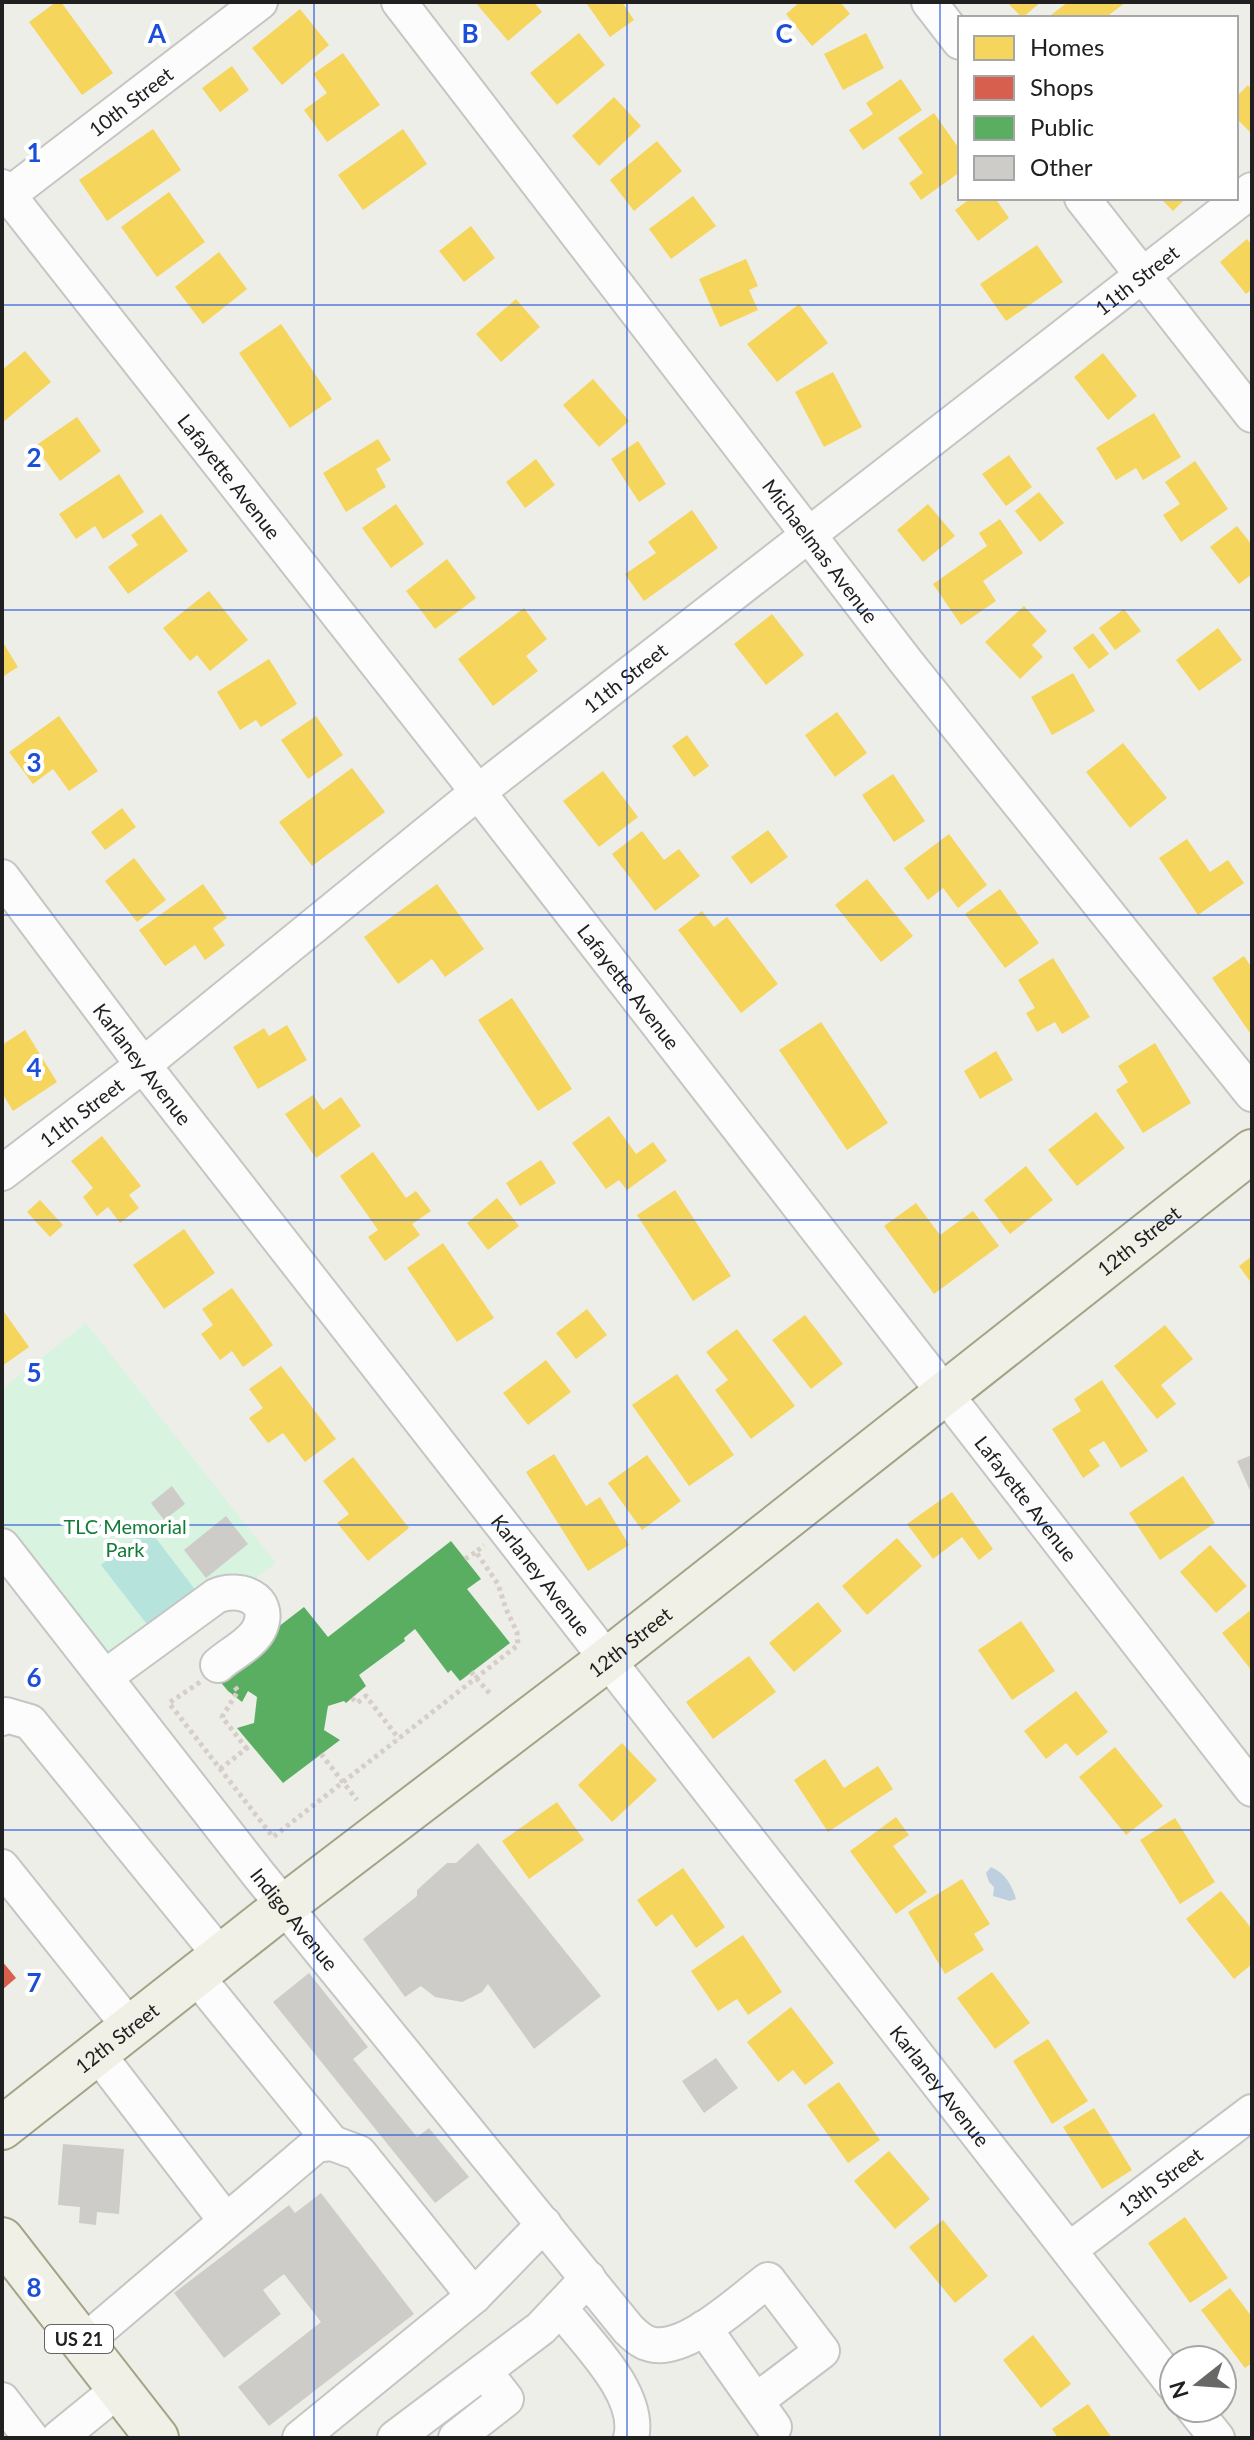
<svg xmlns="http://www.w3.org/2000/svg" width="1254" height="2440" font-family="Lato,sans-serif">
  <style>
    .park { fill: #d8f3e0 }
    .pitch { fill: #b6e4dd }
    .water { fill: #becfe0 }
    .homes { fill: #f6d55c }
    .shops { fill: #d6604d }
    .public { fill: #5aae61 }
    .building { fill: #cdccc8 }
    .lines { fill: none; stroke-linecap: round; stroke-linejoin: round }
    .minor-casing { stroke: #c5c5c3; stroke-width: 38 }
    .major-casing { stroke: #a4a386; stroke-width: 46 }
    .path { stroke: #d7cec9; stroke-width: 5; stroke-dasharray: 4 4; stroke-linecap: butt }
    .minor { stroke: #fcfcfc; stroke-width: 34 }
    .major { stroke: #f1f0e6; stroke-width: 42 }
    .grid { fill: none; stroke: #1d4ed8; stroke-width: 2; stroke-opacity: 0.55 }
    .labels { text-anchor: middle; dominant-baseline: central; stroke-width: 8; stroke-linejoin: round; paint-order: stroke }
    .shield { fill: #fff; stroke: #636363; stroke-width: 2 }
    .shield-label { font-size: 18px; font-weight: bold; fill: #202020 }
    .street-label { font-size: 20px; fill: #202020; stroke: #fff }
    .park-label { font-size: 20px; fill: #117b38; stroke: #fff }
    .grid-label { font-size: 26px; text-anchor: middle; font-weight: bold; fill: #1d4ed8; stroke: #fff; stroke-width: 8; stroke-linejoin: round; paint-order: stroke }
  </style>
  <rect width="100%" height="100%" fill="#eeeee9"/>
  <!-- park -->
  <polygon class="park" points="86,1323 276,1563 113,1688 2,1546 2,1389"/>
  <!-- pitch -->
  <polygon class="pitch" points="148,1528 200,1596 153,1632 101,1565"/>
  <!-- water -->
  <path class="water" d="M991,1867C1005,1873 1012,1885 1016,1899L1010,1901L993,1896L994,1887L989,1882L986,1873Z"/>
  <!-- homes -->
  <g class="homes">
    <polygon points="56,2 61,2 113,73 82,95 29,22"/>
    <polygon points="475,2 534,2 542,12 508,41"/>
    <polygon points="589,2 622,2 634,20 610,37 587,4"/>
    <polygon points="800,2 840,2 850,14 812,46 786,14"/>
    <polygon points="1007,2 1041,2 1022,18"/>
    <polygon points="1068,2 1126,2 1105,18 1047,18"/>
    <polygon points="300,9 329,45 282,85 252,48"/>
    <polygon points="579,33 605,65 557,105 530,73"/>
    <polygon points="866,33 884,68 843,90 824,54"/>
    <polygon points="343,53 380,105 327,142 304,110 327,93 313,74"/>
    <polygon points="232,66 249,90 220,112 202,88"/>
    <polygon points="901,79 922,110 863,150 849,130 873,114 866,103"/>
    <polygon points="1248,85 1252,90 1252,134 1236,118 1236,97"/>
    <polygon points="614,97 641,126 599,166 572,136"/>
    <polygon points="934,113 960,150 960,172 921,200 909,183 923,173 898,138"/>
    <polygon points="153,129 181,170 107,221 79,180"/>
    <polygon points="403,129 427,164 363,210 338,175"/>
    <polygon points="657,141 682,171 634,211 610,180"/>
    <polygon points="169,192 205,242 157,277 121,227"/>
    <polygon points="693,196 716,226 671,259 649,229"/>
    <polygon points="971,198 995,198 1009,218 978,241 955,210"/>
    <polygon points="1160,198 1186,198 1173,211"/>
    <polygon points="471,226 495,258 464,282 439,251"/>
    <polygon points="1247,239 1252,245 1252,289 1246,294 1220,262"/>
    <polygon points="1037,245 1063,282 1006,321 980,284"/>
    <polygon points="219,252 247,289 203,324 175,287"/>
    <polygon points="746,259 758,286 749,290 758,310 720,327 699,279"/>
    <polygon points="516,299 540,327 501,362 476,334"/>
    <polygon points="799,304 828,343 777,382 747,344"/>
    <polygon points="281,324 332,399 290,428 239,353"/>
    <polygon points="25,351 51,382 2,423 2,370"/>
    <polygon points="1103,353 1137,396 1108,420 1074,377"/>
    <polygon points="833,372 862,427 824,447 795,392"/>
    <polygon points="593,379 629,421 599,447 563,405"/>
    <polygon points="1154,413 1181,457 1143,480 1136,468 1116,480 1096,448"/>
    <polygon points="77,417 101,451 60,481 35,446"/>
    <polygon points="378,439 391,460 376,469 386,487 346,512 323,473"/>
    <polygon points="638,441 666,484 639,502 611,459"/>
    <polygon points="1009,455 1032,487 1006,506 982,474"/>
    <polygon points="536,459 555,485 525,508 506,482"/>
    <polygon points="1195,461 1228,509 1181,542 1163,515 1180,504 1165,482"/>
    <polygon points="119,474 144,512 103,539 95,526 76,539 59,514"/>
    <polygon points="1039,492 1064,523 1040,542 1015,511"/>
    <polygon points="396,504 424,544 391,568 362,528"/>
    <polygon points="928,504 955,536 923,562 897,530"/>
    <polygon points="692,510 718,548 644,601 625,574 656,553 648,542"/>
    <polygon points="161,514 188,551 128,594 108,567 138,545 131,535"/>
    <polygon points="1000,519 1023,553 983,581 996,601 961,625 933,584 987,546 979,533"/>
    <polygon points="1237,526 1252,545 1252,574 1239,584 1210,547"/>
    <polygon points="447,559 476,598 435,629 406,591"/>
    <polygon points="209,591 248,640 210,671 197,655 190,661 163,628"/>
    <polygon points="1024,606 1047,631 1032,645 1043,657 1020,679 985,642"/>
    <polygon points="524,608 547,639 526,656 538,671 493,706 458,659"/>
    <polygon points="1124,609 1141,631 1115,650 1099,628"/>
    <polygon points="772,614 804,655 766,685 734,644"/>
    <polygon points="1218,628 1242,660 1199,691 1176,660"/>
    <polygon points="1093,633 1109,654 1089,669 1073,648"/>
    <polygon points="2,641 18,667 2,677"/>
    <polygon points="269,659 297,704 261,727 256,720 240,730 217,692"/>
    <polygon points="1073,673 1095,711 1052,735 1031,697"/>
    <polygon points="837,712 867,753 835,777 805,735"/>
    <polygon points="59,716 98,771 69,791 53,769 33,784 9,752"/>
    <polygon points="316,716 343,755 308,779 281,740"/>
    <polygon points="687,735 709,766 694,777 672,746"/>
    <polygon points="1123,743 1167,798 1130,828 1086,772"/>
    <polygon points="352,768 385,812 312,866 279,822"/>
    <polygon points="603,771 638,817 599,847 563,801"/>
    <polygon points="893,774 925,821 894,842 862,795"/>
    <polygon points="122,808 136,827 105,850 91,832"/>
    <polygon points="768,830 788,857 751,884 731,857"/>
    <polygon points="642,831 664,860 679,849 700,876 655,911 612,854"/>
    <polygon points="949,834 987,885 958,908 943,888 928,900 904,868"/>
    <polygon points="1187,839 1210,872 1228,860 1244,883 1198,915 1159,858"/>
    <polygon points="134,858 166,900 137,922 105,881"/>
    <polygon points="867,879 913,936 881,962 835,905"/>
    <polygon points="203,884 227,918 213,928 225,945 205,960 195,945 165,966 139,930"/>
    <polygon points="437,884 484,949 445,977 432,959 398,984 364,937"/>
    <polygon points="1000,889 1039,943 1005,968 965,914"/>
    <polygon points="702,911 714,927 727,917 778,984 741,1013 678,930"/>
    <polygon points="1244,956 1252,968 1252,1031 1250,1033 1212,978"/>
    <polygon points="1053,958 1090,1017 1062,1034 1055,1022 1037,1032 1026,1013 1035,1008 1018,980"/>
    <polygon points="512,998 572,1089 538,1111 478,1020"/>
    <polygon points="821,1022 888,1123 847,1150 779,1050"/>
    <polygon points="287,1025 307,1060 258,1089 233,1047 264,1028 269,1036"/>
    <polygon points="25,1030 57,1082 13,1111 2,1093 2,1045"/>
    <polygon points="1155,1043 1191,1103 1143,1133 1116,1090 1128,1082 1118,1066"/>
    <polygon points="996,1051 1013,1080 980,1099 964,1071"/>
    <polygon points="313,1095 323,1110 341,1097 361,1126 316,1158 285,1114"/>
    <polygon points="1096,1112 1125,1148 1077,1186 1048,1150"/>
    <polygon points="609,1116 636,1154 653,1142 667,1161 627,1190 619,1180 606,1189 572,1143"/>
    <polygon points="102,1136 141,1186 129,1195 139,1208 120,1223 108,1207 97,1216 83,1197 93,1188 71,1161"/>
    <polygon points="373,1152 406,1198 416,1191 431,1211 412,1224 420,1235 385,1261 368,1237 378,1230 340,1176"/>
    <polygon points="541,1160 556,1183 520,1206 506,1183"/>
    <polygon points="1026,1166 1053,1200 1010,1234 984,1200"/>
    <polygon points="675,1190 731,1276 693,1301 637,1215"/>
    <polygon points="497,1198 519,1226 488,1250 467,1223"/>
    <polygon points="40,1200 63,1225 50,1237 27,1212"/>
    <polygon points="916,1203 940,1235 973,1211 999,1246 934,1294 884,1226"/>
    <polygon points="184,1229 215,1273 164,1309 133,1265"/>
    <polygon points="443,1243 494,1318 457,1342 407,1268"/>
    <polygon points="1252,1256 1252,1284 1239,1266"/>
    <polygon points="232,1288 273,1345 243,1367 232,1351 220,1360 201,1334 213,1325 202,1309"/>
    <polygon points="2,1309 29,1347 2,1366"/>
    <polygon points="587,1309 607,1335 576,1359 556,1333"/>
    <polygon points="805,1315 843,1364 811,1389 772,1340"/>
    <polygon points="1165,1325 1193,1359 1161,1385 1176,1404 1157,1419 1114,1366"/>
    <polygon points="737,1329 795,1406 751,1439 715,1390 728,1380 706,1352"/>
    <polygon points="546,1360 571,1392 528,1425 503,1393"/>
    <polygon points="281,1366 336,1439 305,1462 283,1433 268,1443 249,1418 263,1408 249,1389"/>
    <polygon points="677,1374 734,1455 689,1486 632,1405"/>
    <polygon points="1102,1380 1148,1451 1121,1468 1104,1441 1089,1450 1100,1466 1083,1478 1052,1429 1081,1411 1074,1399"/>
    <polygon points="554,1454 586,1506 600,1497 629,1545 588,1571 526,1472"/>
    <polygon points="647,1455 681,1501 642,1530 608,1483"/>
    <polygon points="353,1457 409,1528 368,1561 337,1523 349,1514 323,1481"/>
    <polygon points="1183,1476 1215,1523 1160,1560 1129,1513"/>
    <polygon points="952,1492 993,1549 979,1560 962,1537 933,1559 907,1524"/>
    <polygon points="897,1538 922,1566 867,1615 842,1586"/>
    <polygon points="1210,1545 1247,1586 1216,1613 1180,1572"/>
    <polygon points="818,1602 842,1631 794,1672 769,1643"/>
    <polygon points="1252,1609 1252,1671 1222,1633"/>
    <polygon points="1021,1621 1055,1671 1012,1700 978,1650"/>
    <polygon points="749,1656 776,1692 713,1739 686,1702"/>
    <polygon points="1076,1691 1108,1732 1077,1756 1066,1743 1046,1759 1024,1731"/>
    <polygon points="622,1743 657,1780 612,1822 578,1785"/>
    <polygon points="1115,1747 1163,1806 1126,1835 1079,1777"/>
    <polygon points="825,1759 844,1788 878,1766 893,1789 828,1832 794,1780"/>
    <polygon points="557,1802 584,1840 529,1879 502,1841"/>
    <polygon points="896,1817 909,1835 893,1846 927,1892 896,1914 850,1851"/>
    <polygon points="1175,1818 1215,1882 1180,1904 1140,1840"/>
    <polygon points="683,1868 725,1927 696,1948 672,1914 656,1927 637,1900"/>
    <polygon points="962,1879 990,1924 974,1934 984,1950 945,1974 908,1912"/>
    <polygon points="1221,1891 1252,1929 1252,1964 1234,1979 1186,1919"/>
    <polygon points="743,1935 782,1992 748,2015 737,1999 718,2011 691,1971"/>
    <polygon points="992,1972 1030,2023 995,2049 957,1998"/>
    <polygon points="791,2007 834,2063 805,2085 793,2070 778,2082 747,2042"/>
    <polygon points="1048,2039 1088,2101 1052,2124 1013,2061"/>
    <polygon points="839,2082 880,2140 848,2163 807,2105"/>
    <polygon points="1094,2108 1132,2170 1102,2189 1063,2127"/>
    <polygon points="889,2151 930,2199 895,2229 854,2181"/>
    <polygon points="1185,2217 1228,2278 1190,2303 1148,2243"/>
    <polygon points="943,2220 988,2276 955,2303 909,2247"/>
    <polygon points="1230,2288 1252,2317 1252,2363 1245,2368 1201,2310"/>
    <polygon points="1033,2335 1071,2384 1041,2408 1003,2360"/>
    <polygon points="1088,2404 1112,2438 1058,2438 1052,2429"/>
  </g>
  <!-- shops -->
  <polygon class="shops" points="2,1961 16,1978 2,1990"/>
  <!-- public -->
  <polygon class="public" points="451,1541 481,1579 467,1589 510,1643 460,1681 451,1670 448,1673 415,1629 404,1638 405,1641 359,1675 366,1686 346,1703 344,1701 328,1706 324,1730 340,1740 283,1783 237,1728 254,1723 257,1697 248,1691 242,1702 228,1691 208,1667 230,1664 304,1607 328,1637"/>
  <!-- building -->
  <g class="building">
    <polygon points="1252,1455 1252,1495 1237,1461"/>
    <polygon points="172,1486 185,1504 164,1520 151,1503"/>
    <polygon points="226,1516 248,1544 206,1578 184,1550"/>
    <polygon points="478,1843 601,1996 534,2049 488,1984 482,1992 462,2002 435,1997 421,1986 405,1997 363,1939 417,1896 417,1890 447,1863 456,1863"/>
    <polygon points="309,1973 368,2047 353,2059 417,2137 429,2128 469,2177 435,2203 273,2002"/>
    <polygon points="716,2058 738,2088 704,2113 682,2081"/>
    <polygon points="63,2144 124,2149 119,2214 97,2212 96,2225 79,2223 80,2207 58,2205"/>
    <polygon points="321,2193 414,2314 269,2426 238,2387 321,2322 284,2274 263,2290 281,2314 224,2358 174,2293 289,2205 295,2213"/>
  </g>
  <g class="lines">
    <defs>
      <g id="minor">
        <path id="s1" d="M399,2L907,663L1252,1094"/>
        <polyline points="929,2 960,42"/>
        <path id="s2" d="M2,187L478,792L1252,1789"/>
        <polyline points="1082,198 1252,415"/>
        <path id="s3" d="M2,200L260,2"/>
        <path id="s4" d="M2,877L143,1065L1174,2385"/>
        <path id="s5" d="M2,1173L143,1065L478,792L1252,190"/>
        <path id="s6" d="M2,1546L259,1875L629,2330C635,2335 641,2342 650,2344C685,2354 741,2300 768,2280L822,2351L756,2401"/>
        <path d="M105,1677L216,1596C239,1586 272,1598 260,1627C253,1644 231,1653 218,1665"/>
        <polyline points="2,1718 6,1715 30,1722 221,1956"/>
        <polyline points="2,1867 130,2027"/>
        <polyline points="196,1976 332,2143"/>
        <polyline points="97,2053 226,2221"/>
        <path id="s7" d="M1069,2250L1252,2112"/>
        <path d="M560,2308C585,2341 642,2394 631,2438"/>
        <polyline points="704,2328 774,2427"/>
        <polyline points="83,2343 316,2145 332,2143 359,2153 474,2296"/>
        <polyline points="2,2400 31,2438"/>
        <polyline points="1193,2408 1217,2438"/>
        <polyline points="59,2438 119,2389"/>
        <polyline points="300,2438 474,2296 544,2224"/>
        <polyline points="395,2438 541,2328 588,2278"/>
        <polyline points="456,2438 506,2399 484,2371"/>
      </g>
      <g id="major">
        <path id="s8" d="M2,2128L284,1906L608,1659L1252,1151"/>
        <polyline points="2,2239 157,2438"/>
      </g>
    </defs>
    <!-- minor casing -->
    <use href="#minor" class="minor-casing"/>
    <!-- major casing -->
    <use href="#major" class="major-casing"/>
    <!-- path -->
    <g class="path">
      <polyline points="465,1559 476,1552"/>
      <polyline points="471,1672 492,1696"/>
      <polyline points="200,1682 169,1703 273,1837 518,1645 517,1632 506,1609 498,1584 476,1552 484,1545"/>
      <polyline points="235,1687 238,1691 222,1717 247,1749"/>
      <polyline points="352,1698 357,1703 366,1696 399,1739"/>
      <polyline points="321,1754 357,1800"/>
      <polyline points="220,1769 251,1745"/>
    </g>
    <!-- minor -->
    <use href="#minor" class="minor"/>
    <!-- major -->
    <use href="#major" class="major"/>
  </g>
  <!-- grid -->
  <path class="grid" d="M314,2V2438M627,2V2438M940,2V2438M2,305H1252M2,610H1252M2,915H1252M2,1220H1252M2,1525H1252M2,1830H1252M2,2135H1252"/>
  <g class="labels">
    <!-- shield labels -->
    <rect class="shield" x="45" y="2325" width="68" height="28" rx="6"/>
    <g class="shield-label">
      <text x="79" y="2339">US 21</text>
    </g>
    <!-- street labels -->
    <g class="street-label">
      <text stroke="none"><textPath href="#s3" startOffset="162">10th Street</textPath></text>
      <text stroke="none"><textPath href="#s5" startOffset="1444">11th Street</textPath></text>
      <text stroke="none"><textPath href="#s2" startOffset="368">Lafayette Avenue</textPath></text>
      <text stroke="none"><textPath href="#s1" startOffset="692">Michaelmas Avenue</textPath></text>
      <text stroke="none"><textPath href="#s5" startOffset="796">11th Street</textPath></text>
      <text stroke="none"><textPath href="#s2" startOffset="1016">Lafayette Avenue</textPath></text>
      <text stroke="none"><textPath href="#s4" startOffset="234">Karlaney Avenue</textPath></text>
      <text stroke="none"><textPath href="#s5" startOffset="100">11th Street</textPath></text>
      <text stroke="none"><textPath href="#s8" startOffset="1442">12th Street</textPath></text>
      <text stroke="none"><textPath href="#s2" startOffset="1664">Lafayette Avenue</textPath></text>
      <text stroke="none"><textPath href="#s4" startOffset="882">Karlaney Avenue</textPath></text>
      <text stroke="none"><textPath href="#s8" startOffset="794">12th Street</textPath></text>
      <text stroke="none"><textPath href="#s6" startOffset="474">Indigo Avenue</textPath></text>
      <text stroke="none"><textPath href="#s8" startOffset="146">12th Street</textPath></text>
      <text stroke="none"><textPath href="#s4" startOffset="1530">Karlaney Avenue</textPath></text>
      <text stroke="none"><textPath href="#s7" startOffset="114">13th Street</textPath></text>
    </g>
    <!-- park labels -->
    <g class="park-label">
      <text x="125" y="1526">TLC Memorial<tspan x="125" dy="23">Park</tspan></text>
    </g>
  </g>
  <g class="grid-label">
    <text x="157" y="43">A</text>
    <text x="470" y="43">B</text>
    <text x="784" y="43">C</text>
    <text x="34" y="162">1</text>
    <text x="34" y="467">2</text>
    <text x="34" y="772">3</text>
    <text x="34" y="1077">4</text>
    <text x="34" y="1382">5</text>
    <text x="34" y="1687">6</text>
    <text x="34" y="1992">7</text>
    <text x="34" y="2297">8</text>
  </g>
  <!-- border -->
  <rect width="1254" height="2440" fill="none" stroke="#202020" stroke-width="8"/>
  <!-- legend -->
  <rect x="958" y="16" width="280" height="184" fill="#ffffff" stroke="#a6a6a6" stroke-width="2"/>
  <rect x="974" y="36" width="40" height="24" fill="#f6d55c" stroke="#a6a6a6" stroke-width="2"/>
  <text x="1030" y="56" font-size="24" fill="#202020">Homes</text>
  <rect x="974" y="76" width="40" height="24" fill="#d6604d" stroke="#a6a6a6" stroke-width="2"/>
  <text x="1030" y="96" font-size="24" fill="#202020">Shops</text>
  <rect x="974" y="116" width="40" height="24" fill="#5aae61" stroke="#a6a6a6" stroke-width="2"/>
  <text x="1030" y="136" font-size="24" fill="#202020">Public</text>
  <rect x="974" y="156" width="40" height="24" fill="#cdccc8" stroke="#a6a6a6" stroke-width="2"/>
  <text x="1030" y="176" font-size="24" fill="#202020">Other</text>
  <!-- north arrow -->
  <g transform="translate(1198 2384) rotate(253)"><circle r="38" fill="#ffffff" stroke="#a6a6a6" stroke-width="2"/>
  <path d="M0-6L14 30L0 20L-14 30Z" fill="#686866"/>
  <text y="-12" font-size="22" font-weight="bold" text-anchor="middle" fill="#202020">N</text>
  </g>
</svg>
